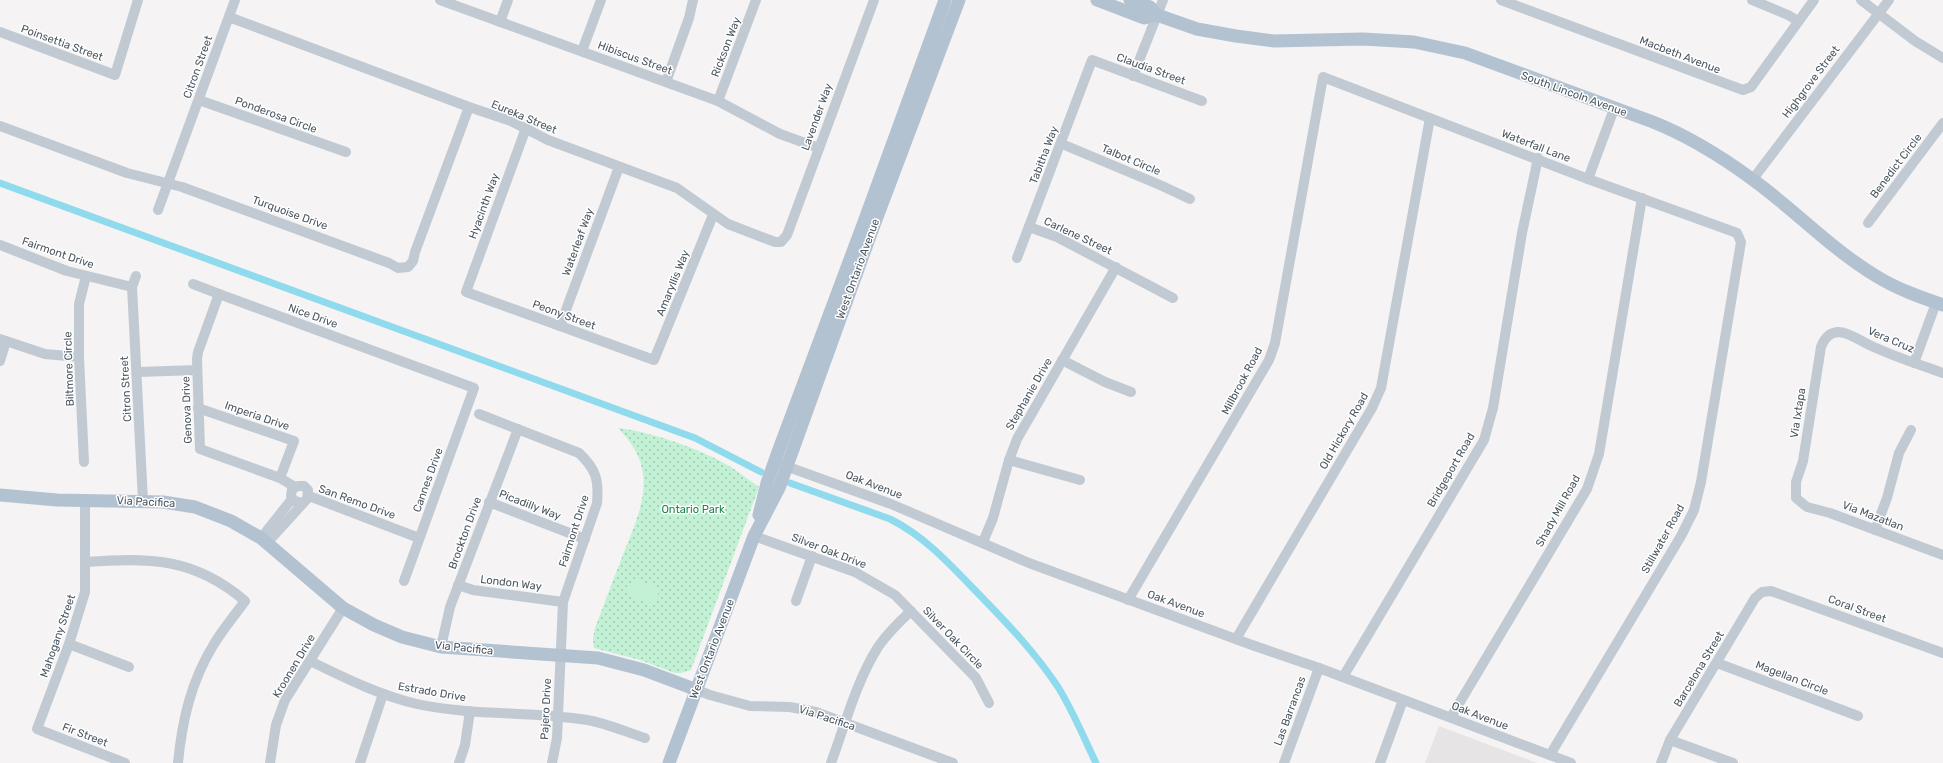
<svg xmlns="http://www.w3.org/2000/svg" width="1943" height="763" font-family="Rubik,sans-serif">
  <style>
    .education { fill: #e6e4e5 }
    .park { fill: url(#park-dots) }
    .garden { fill: #c3f1d5 }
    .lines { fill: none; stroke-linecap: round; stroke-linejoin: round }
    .canal { stroke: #90daee; stroke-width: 7 }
    .minor { stroke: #c1cad2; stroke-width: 10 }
    .major { stroke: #b3c2d1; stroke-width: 13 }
    .labels { text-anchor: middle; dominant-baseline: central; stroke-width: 3; stroke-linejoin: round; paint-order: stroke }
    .street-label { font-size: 11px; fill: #4a5661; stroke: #fff }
    .park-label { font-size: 11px; fill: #17864f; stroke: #fff }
  </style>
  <defs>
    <pattern id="park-dots" width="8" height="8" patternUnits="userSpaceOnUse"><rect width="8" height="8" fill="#c3f1d5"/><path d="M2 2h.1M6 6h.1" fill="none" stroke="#a0c6b0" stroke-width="1.8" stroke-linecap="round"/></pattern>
  </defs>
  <rect width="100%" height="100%" fill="#f5f3f3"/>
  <!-- education -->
  <polygon class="education" points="1439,726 1537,763 1425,763"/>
  <!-- park -->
  <path class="park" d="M618,428C652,432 701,449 731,467C740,473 749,480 759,487L691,670L681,673H675L640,660L594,648L593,639L595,628C604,605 612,582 621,560C631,533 649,499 642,469C639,452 629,440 618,428Z"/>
  <!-- garden -->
  <polygon class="garden" points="633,579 660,589 654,604 627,595"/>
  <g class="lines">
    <!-- canal -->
    <g class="canal">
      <polyline points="0,183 695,438 761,472"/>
      <path d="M790,483L890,519C922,535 945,559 969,584C1001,617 1033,649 1058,687C1073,711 1084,738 1096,763"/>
    </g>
    <!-- minor -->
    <g class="minor">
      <polyline points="440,0 718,101 780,134 819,148"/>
      <polyline points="1501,0 1743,90 1751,87 1814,0"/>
      <polyline points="1752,0 1788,15 1798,21"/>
      <polyline points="1861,0 1915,41 1943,58"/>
      <polyline points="229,17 469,107 511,121 548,140 677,188 728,224 775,242 781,242 787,235 874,0"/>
      <polyline points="500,22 508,0"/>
      <polyline points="0,32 115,75 138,0"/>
      <polyline points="582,51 601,0"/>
      <polyline points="1133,76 1163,0"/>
      <polyline points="666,82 689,18 693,0"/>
      <polyline points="199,100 346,152"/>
      <polyline points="718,101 756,0"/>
      <polyline points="0,126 127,173 182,187 389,263 398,268 408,267 413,261 415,252 469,107"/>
      <polyline points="526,128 466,292 654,360 713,215"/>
      <polyline points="1062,144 1160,185 1190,199"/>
      <polyline points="1588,179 1614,109"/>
      <polyline points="1753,179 1889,0"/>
      <polyline points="158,210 235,0"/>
      <polyline points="1868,223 1943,123"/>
      <polyline points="1029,227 1057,237 1173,298"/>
      <polyline points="0,245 67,271 132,287"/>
      <polyline points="1017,258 1092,60 1202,101"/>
      <polyline points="136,276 132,287 143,501"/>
      <polyline points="193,284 219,294"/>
      <polyline points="560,326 619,167"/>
      <polyline points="0,339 45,354 79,357"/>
      <polyline points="1062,360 1105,382 1131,392"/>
      <polyline points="0,361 6,341"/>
      <polyline points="1914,363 1936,303"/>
      <polyline points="138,372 197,370"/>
      <path d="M1943,373C1921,365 1898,358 1876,348C1864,344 1852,333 1839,332C1829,332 1824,339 1821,347L1803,461L1796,482V498L1807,507L1830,513L1943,555"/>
      <polyline points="198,408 294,441 280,478"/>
      <path d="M479,414L579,453C596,469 599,480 597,503L563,602L557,738L552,763"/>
      <polyline points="1009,460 1080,480"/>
      <polyline points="84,462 79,357 79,304 86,276"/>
      <polyline points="780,464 891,504 1029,563 1252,645 1319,668 1571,763"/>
      <polyline points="295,487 280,478 200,449 197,359 198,352 219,294 474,388 404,581"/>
      <polyline points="309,496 419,538"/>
      <polyline points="85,500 85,592 69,644 37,729 125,763"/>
      <polyline points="489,502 585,539"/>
      <polyline points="1875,530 1887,498 1899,453 1911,430"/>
      <polyline points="754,536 855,572 895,595 976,678 989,703"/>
      <polyline points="261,538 292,499"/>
      <polyline points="983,542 993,518 1009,460 1017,439 1116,267"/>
      <polyline points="267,543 307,499 308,490 304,486 298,486 292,489 291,496 294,501 303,503"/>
      <path d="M86,562C149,557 195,558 245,601C235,615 223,629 214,644C191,681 182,721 178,763"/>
      <polyline points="458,585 473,590 563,602"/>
      <polyline points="1128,600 1269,360 1275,343 1323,77 1588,179 1737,233 1741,242 1701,482 1694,510 1681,536 1550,755"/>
      <polyline points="796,601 812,556"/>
      <polyline points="1236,639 1372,408 1381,388 1430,118"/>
      <polyline points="69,644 129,667"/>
      <polyline points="441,647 450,607 518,429"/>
      <path d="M310,661C345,678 379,695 417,704C473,716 531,711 587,720C606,723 626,732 645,738"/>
      <polyline points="1717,663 1858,716"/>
      <polyline points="1343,677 1484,440 1493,408 1522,233 1538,158"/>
      <polyline points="697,690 710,695 750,706 790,707 816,712 953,763"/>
      <polyline points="1451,717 1587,489 1599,454 1642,198"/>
      <polyline points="1670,740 1733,763"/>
      <polyline points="270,763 276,725 285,700 343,608"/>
      <polyline points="360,763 383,694"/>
      <polyline points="459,763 465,745 470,711"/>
      <path d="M831,763C845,725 856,682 878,647C887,634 899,622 911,611"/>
      <polyline points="1284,763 1319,668"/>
      <polyline points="1380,763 1403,700"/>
      <polyline points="1661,763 1670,740 1755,598 1762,592 1771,591 1943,653"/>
    </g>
    <!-- major -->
    <g class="major">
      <polyline points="1097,0 1144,18 1157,15"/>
      <path d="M1130,0L1150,7L1157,15L1197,29L1236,36L1274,41L1363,39L1414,42L1465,53L1653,122C1688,136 1722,157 1752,179C1795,210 1831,249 1876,276C1897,289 1920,297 1943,305"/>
      <polyline points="0,495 57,500 163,502 195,507 231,521 261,538 343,608 374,625 402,637 441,647 598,658 644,670 697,690"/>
      <polyline points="759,515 767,483 778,452 864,222 945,0"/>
      <polyline points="669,763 754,536 779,488 874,225 959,0"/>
    </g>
  </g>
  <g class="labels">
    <!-- street labels -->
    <g class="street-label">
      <text transform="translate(62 43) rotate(20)">Poinsettia Street</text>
      <text transform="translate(726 47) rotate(-69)">Rickson Way</text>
      <text transform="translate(1680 55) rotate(21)">Macbeth Avenue</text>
      <text transform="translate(635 58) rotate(20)">Hibiscus Street</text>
      <text transform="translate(198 67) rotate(-70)">Citron Street</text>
      <text transform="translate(1151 69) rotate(20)">Claudia Street</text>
      <text transform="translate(1811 82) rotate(-53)">Highgrove Street</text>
      <text transform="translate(1574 94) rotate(20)">South Lincoln Avenue</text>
      <text transform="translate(276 115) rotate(20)">Ponderosa Circle</text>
      <text transform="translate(524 117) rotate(23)">Eureka Street</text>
      <text transform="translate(817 117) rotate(-70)">Lavender Way</text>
      <text transform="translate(1536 146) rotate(21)">Waterfall Lane</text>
      <text transform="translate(1044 155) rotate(-69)">Tabitha Way</text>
      <text transform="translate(1131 160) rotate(23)">Talbot Circle</text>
      <text transform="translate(1896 166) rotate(-53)">Benedict Circle</text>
      <text transform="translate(484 206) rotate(-70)">Hyacinth Way</text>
      <text transform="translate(290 213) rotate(20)">Turquoise Drive</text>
      <text transform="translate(1078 236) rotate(25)">Carlene Street</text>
      <text transform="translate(578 242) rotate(-70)">Waterleaf Way</text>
      <text transform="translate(58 253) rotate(19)">Fairmont Drive</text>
      <text transform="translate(858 269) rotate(-70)">West Ontario Avenue</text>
      <text transform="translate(673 283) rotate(-68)">Amaryllis Way</text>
      <text transform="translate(564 315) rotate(20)">Peony Street</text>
      <text transform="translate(313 316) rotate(20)">Nice Drive</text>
      <text transform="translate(1891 340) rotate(23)">Vera Cruz</text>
      <text transform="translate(69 369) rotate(-92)">Biltmore Circle</text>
      <text transform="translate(1242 381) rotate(-62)">Millbrook Road</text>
      <text transform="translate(126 389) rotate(-93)">Citron Street</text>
      <text transform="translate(1029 394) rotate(-60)">Stephanie Drive</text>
      <text transform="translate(187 410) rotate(-92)">Genova Drive</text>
      <text transform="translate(1798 413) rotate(-81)">Via Ixtapa</text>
      <text transform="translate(257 416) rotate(19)">Imperia Drive</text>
      <text transform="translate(1344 431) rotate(-60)">Old Hickory Road</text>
      <text transform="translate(1451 470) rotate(-60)">Bridgeport Road</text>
      <text transform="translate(428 480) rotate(-70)">Cannes Drive</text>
      <text transform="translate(874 485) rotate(21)">Oak Avenue</text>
      <text transform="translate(146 502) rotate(3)">Via Pacifica</text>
      <text transform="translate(357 502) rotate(20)">San Remo Drive</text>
      <text transform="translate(530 505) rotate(21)">Picadilly Way</text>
      <text transform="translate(1558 511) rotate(-61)">Shady Mill Road</text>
      <text transform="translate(1873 516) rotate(21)">Via Mazatlan</text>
      <text transform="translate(574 531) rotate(-72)">Fairmont Drive</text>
      <text transform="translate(465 533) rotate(-70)">Brockton Drive</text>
      <text transform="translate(1663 539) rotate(-61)">Stillwater Road</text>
      <text transform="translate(829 551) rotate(21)">Silver Oak Drive</text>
      <text transform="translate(511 583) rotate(7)">London Way</text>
      <text transform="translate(1176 604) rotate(20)">Oak Avenue</text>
      <text transform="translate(1857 609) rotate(20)">Coral Street</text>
      <text transform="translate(58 636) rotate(-71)">Mahogany Street</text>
      <text transform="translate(953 638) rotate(46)">Silver Oak Circle</text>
      <text transform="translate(464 648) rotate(6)">Via Pacifica</text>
      <text transform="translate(712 649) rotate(-69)">West Ontario Avenue</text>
      <text transform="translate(294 666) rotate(-59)">Kroonen Drive</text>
      <text transform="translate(1699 669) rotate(-59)">Barcelona Street</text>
      <text transform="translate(1792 678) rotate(21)">Magellan Circle</text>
      <text transform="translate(432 692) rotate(10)">Estrado Drive</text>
      <text transform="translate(546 709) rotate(-87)">Pajero Drive</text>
      <text transform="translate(1290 711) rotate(-70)">Las Barrancas</text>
      <text transform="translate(1480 716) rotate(21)">Oak Avenue</text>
      <text transform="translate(827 718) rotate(18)">Via Pacifica</text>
      <text transform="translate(85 735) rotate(21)">Fir Street</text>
    </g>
    <!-- park labels -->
    <g class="park-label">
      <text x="693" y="509">Ontario Park</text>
    </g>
  </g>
</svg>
